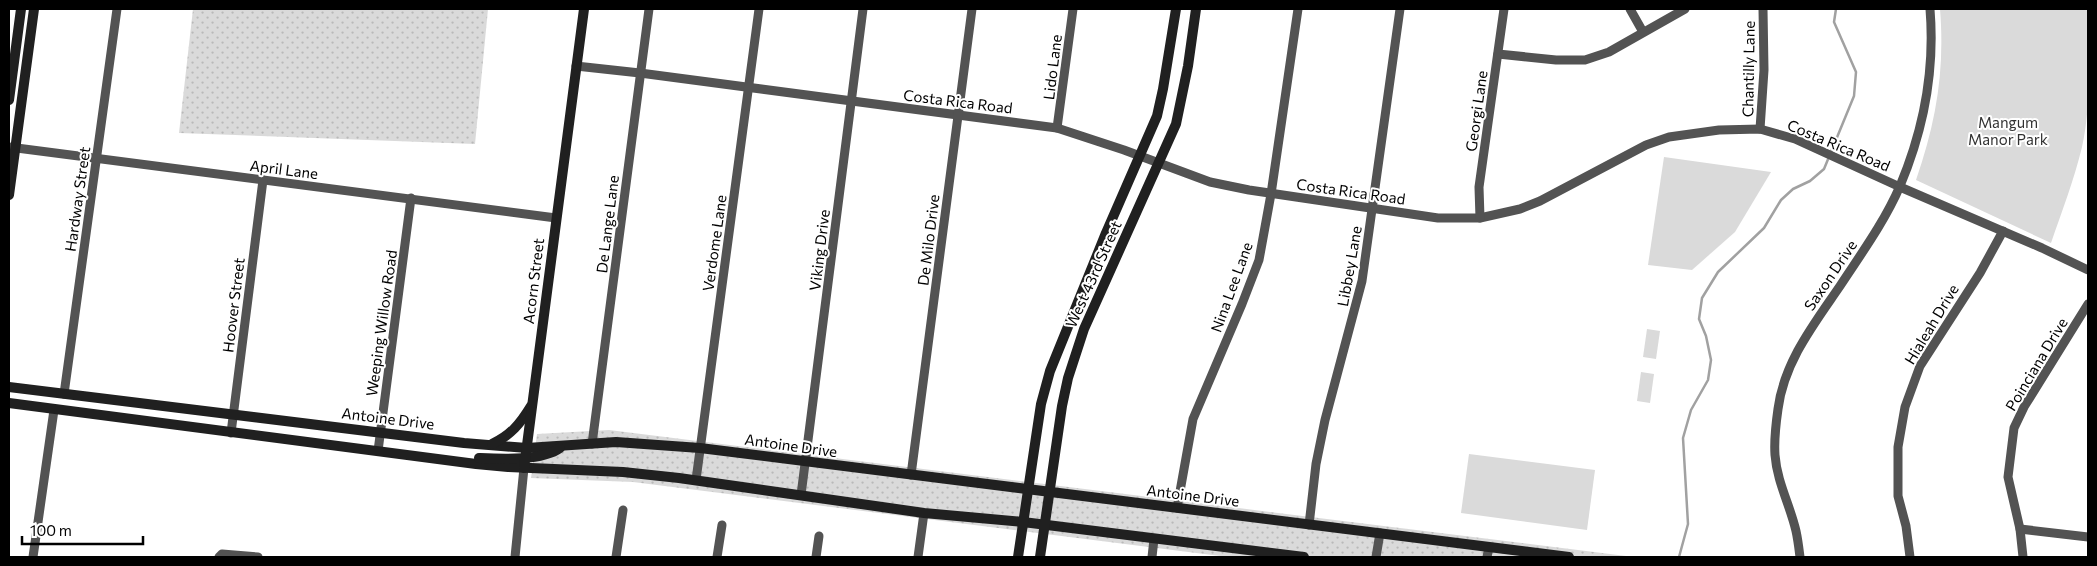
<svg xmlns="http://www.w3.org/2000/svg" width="2097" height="566" font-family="Commissioner,sans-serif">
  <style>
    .grass { fill: url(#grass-dots) }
    .park { fill: #dadada }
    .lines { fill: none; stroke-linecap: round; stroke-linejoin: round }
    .stream { stroke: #a1a1a1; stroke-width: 2.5 }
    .street { stroke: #535353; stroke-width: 9 }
    .secondary { stroke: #202020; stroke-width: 10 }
    .labels { text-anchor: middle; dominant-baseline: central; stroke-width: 4; stroke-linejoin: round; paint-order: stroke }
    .street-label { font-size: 15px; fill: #000; stroke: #fff }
    .park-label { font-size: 15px; fill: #313131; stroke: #fff }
  </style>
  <defs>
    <pattern id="grass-dots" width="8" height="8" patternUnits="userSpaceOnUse" patternTransform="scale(1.25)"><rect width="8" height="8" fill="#dadada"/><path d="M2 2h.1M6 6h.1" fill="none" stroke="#b9b9b9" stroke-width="1.8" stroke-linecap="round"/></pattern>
  </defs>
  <rect width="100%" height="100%" fill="#fff"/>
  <!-- grass -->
  <g class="grass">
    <polygon points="193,9 488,9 475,144 179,133"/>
    <polygon points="609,430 1634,557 1228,557 633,482 531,478 537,434"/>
  </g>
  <!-- park -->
  <g class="park">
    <path d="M1940,9H2088C2088,55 2092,102 2082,147C2074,180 2062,211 2051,243L1916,180C1936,122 1945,71 1940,9Z"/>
    <polygon points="1664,157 1771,172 1735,232 1692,270 1648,265"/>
    <polygon points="1647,329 1660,331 1656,359 1643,357"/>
    <polygon points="1641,372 1654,374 1650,403 1637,401"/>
    <polygon points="1469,454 1595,470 1587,530 1461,513"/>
  </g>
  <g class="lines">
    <!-- stream -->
    <polyline class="stream" points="1679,557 1688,524 1683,438 1691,410 1708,380 1711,360 1706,336 1699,319 1702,298 1718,272 1764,228 1781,200 1793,189 1810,181 1824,169 1854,96 1856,72 1834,22 1836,9"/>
    <!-- street -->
    <g class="street">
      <polyline points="1630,9 1643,32"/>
      <polyline points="1498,54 1556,60 1585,60 1609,52 1685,9"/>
      <polyline points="576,66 640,73 1057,128 1124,150 1210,182 1249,190 1438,218 1480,218 1520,209 1540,201 1646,145 1669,137 1719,130 1760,129 1795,139 1900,187 2042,248 2088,270"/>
      <polyline points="1057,128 1073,9"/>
      <polyline points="1760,129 1764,70 1763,9"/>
      <polyline points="9,147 556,218"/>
      <polyline points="1480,218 1479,187 1504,9"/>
      <polyline points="64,394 117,9"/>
      <polyline points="231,433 263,180"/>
      <polyline points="592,444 649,9"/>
      <polyline points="378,451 411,198"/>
      <polyline points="911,475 972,9"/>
      <polyline points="696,480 759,9"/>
      <polyline points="801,495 863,9"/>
      <polyline points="1177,508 1193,419 1242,304 1259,260 1271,194 1298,9"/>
      <polyline points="1309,525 1316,464 1325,420 1362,281 1400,9"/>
      <polyline points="2020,529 2088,537"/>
      <polyline points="33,557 54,410"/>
      <polyline points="219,557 222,554 258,557"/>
      <polyline points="515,557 524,468"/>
      <polyline points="616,557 623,510"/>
      <polyline points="717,557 722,525"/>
      <polyline points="816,557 819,536"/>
      <polyline points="918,557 924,513"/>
      <polyline points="1152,557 1154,539"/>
      <polyline points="1376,557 1380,533"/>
      <polyline points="1487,557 1489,547"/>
      <path d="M1800,557C1799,549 1798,540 1796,531C1790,505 1777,482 1775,455C1774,441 1776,423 1778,409C1784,362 1814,324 1840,286C1861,254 1885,221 1900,186C1924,129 1935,70 1930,9"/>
      <polyline points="1910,557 1906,526 1898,496 1898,447 1905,407 1920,366 1980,273 2003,231"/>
      <polyline points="2023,557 2020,529 2008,477 2014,428 2024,407 2088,304"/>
    </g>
    <!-- secondary -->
    <g class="secondary">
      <polyline points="9,100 21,9"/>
      <polyline points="9,195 34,9"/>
      <polyline points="9,387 464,443 527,448 616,442 700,448 1569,557"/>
      <polyline points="9,403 476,464 508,467 623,472 679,478 924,513 1023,522 1304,557"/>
      <path d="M492,444C511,435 520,424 531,406"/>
      <path d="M479,458C502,459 542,461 560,448"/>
      <polyline points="524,468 584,9"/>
      <polyline points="1018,557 1041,404 1050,371 1106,233 1157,116 1163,89 1176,9"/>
      <polyline points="1040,557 1062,406 1068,378 1084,329 1176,124 1188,66 1196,9"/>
    </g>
  </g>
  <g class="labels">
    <!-- street labels -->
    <g class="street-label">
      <text transform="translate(1052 67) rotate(-83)">Lido Lane</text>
      <text transform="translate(1748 69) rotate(-89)">Chantilly Lane</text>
      <text transform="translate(958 101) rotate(7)">Costa Rica Road</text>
      <text transform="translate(1476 111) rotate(-82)">Georgi Lane</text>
      <text transform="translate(1839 145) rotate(23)">Costa Rica Road</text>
      <text transform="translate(284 169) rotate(7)">April Lane</text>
      <text transform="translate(1351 191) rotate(8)">Costa Rica Road</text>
      <text transform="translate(77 199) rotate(-82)">Hardway Street</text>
      <text transform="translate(607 224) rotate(-83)">De Lange Lane</text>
      <text transform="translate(928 240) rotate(-83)">De Milo Drive</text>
      <text transform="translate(714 243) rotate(-82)">Verdome Lane</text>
      <text transform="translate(819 250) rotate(-83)">Viking Drive</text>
      <text transform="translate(1349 266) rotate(-80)">Libbey Lane</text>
      <text transform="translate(1093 274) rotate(-66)">West 43rd Street</text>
      <text transform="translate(1830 275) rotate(-56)">Saxon Drive</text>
      <text transform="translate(533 281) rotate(-83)">Acorn Street</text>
      <text transform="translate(1231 287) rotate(-70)">Nina Lee Lane</text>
      <text transform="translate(233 305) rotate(-83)">Hoover Street</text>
      <text transform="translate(381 323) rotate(-82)">Weeping Willow Road</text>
      <text transform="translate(1931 324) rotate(-59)">Hialeah Drive</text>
      <text transform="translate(2036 364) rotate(-59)">Poinciana Drive</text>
      <text transform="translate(388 418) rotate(7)">Antoine Drive</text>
      <text transform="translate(791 445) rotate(8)">Antoine Drive</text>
      <text transform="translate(1193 495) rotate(7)">Antoine Drive</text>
    </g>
    <!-- park labels -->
    <g class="park-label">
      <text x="2008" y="122">Mangum<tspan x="2008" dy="17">Manor Park</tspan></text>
    </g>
  </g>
  <!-- border -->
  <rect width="2097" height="566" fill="none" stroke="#000000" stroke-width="20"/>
  <!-- scale -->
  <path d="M22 536v8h121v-8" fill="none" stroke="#000000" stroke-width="2.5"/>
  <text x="30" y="536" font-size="15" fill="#000000" stroke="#ffffff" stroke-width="4" paint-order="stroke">100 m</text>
</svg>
